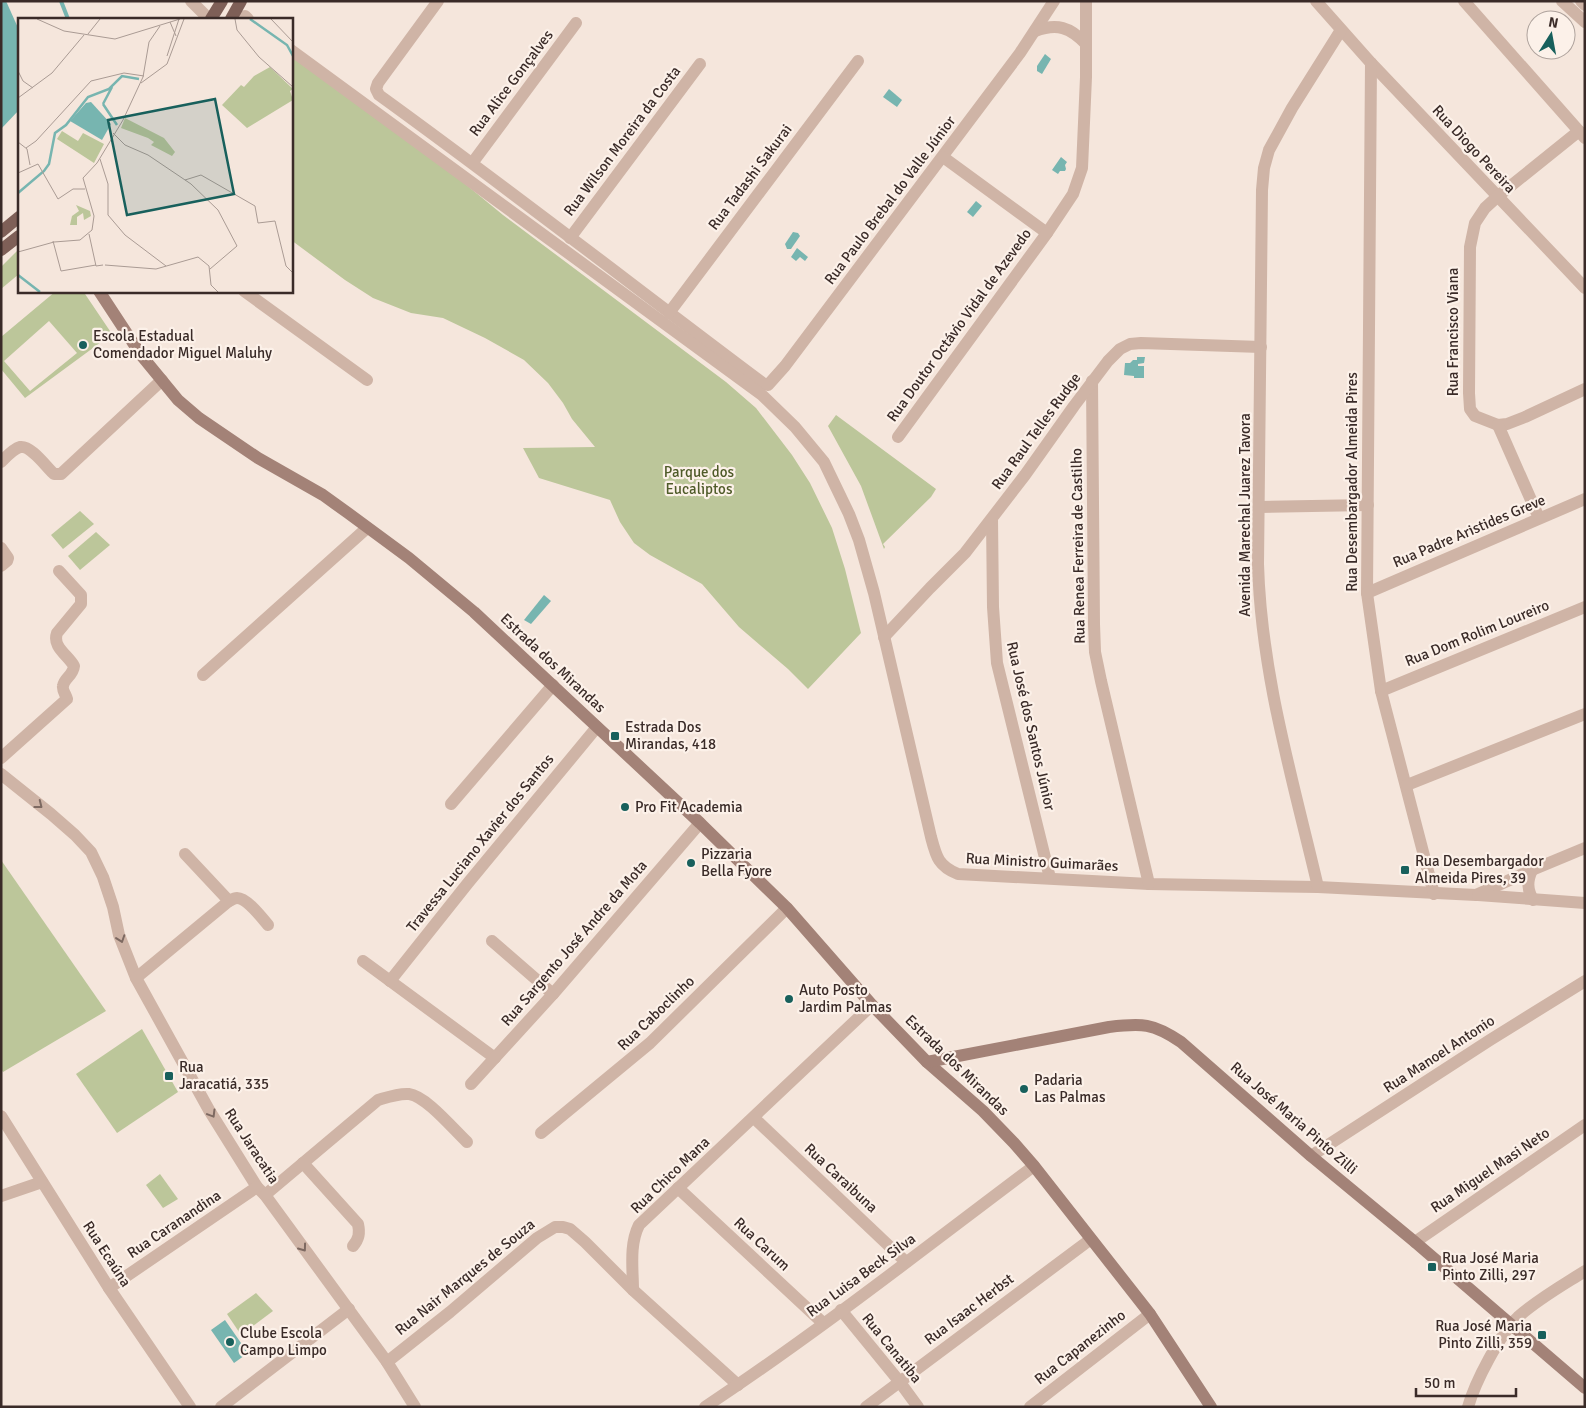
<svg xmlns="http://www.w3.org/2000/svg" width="1586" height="1408" font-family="Signika,sans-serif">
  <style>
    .green { fill: #bcc69a; fill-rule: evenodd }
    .water { fill: #77b5b0 }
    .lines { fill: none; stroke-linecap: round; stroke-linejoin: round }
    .stream { stroke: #77b5b0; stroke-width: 4 }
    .street { stroke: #cfb4a6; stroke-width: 12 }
    .secondary { stroke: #a38277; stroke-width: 12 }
    .primary { stroke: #7e5f57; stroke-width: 12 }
    .oneway { stroke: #7d6961 }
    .poi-dot { fill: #18605c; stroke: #fcf1e9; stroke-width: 2 }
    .labels { text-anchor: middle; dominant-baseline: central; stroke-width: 4.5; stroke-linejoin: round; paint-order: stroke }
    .street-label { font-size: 15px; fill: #3a2b28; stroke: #fcf1e9 }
    .poi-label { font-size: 15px; fill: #3a2b28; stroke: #fcf1e9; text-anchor: start }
    .park-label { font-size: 15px; fill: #4f5b29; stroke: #fcf1e9 }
    .inset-river { fill: none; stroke: #77b5b0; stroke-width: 2.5 }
    .inset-road { fill: none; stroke: #aa9b94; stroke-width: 1 }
    .view { fill: #18605c; fill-opacity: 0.15; stroke: #18605c; stroke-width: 2.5 }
    .inset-edge { fill: none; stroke: #3a2b28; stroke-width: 2.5 }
  </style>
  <rect width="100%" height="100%" fill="#f5e6dc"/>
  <!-- green -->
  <g class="green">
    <polygon points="291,52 430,155 503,215 726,382 756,408 792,455 810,483 832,528 845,569 861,633 808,689 788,669 739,627 702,584 650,555 634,543 620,522 610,500 539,478 523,448 595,447 572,419 563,403 548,383 524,360 485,338 443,318 411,313 373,298 345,280 291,240"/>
    <polygon points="19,249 19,274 1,289 1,267"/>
    <path d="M56,291H83L112,334L25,398L1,369V337ZM49,321L77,353L30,391L4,361Z"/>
    <polygon points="836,415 936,489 931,497 883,544 885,547 884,549 861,486 828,426"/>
    <polygon points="80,511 94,524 63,549 51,535"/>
    <polygon points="96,532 110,545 80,570 68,556"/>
    <polygon points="1,860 106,1011 3,1072 1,1069"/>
    <polygon points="142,1029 178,1092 117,1133 76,1074"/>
    <polygon points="160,1174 178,1199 163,1208 146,1185"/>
    <polygon points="256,1293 273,1311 241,1335 227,1314"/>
  </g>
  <!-- water -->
  <g class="water">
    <polygon points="1,1 6,1 19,30 19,110 1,129"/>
    <polygon points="1045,54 1051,59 1042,74 1037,71 1037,66"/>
    <polygon points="889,89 902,100 897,107 883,97"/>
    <polygon points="1061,157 1067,162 1065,165 1066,169 1065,171 1060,171 1058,174 1052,170"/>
    <polygon points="976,201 982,206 973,217 967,212"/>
    <polygon points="793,232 798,233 800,236 791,249 787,249 785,244"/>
    <polygon points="797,248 808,257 805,261 800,257 796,261 791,257"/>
    <polygon points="1137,357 1145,357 1144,363 1138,364 1138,366 1144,366 1144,378 1134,378 1134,376 1124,375 1125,363 1130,363 1133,360 1137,360"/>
    <polygon points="544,595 551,601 531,624 524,620"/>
    <polygon points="225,1320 248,1353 234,1363 211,1330"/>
  </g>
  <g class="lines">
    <!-- stream -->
    <polyline class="stream" points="61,1 68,19"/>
    <!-- street -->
    <g class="street">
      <polyline points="191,1 209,19"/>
      <path d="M438,1L378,83L376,89L379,95C509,189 636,288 764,384L768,385L785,366L1020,53L1054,1"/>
      <polyline points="1316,1 1371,63 1585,288"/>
      <polyline points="1464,1 1585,138"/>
      <polyline points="1562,1 1585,22"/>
      <polyline points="1581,1 1585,5"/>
      <polyline points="245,16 248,19"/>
      <path d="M1035,31C1057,23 1070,27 1086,44"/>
      <path d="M291,50L762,395L795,427L824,462L849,514L859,540L874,593L931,837C936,856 938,866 958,874L1149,884L1318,887L1476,895L1532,870L1585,848"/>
      <polyline points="1371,63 1367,593 1381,691 1434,894"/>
      <polyline points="1579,131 1497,197 1485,208 1475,223 1470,247 1469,393 1470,409 1475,416 1498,425 1507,424 1525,417 1585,389"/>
      <polyline points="943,157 1047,233 1073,194 1082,168 1086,77 1086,1"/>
      <polyline points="473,162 576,23"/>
      <polyline points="570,238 700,64"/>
      <polyline points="244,291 367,380"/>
      <polyline points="669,313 858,61"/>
      <polyline points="1092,381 1094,624 1095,652 1101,681 1149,884"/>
      <polyline points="1498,425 1539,518"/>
      <polyline points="898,437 1047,233"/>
      <path d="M1,462C6,457 13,449 20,447C31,445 47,468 54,474H61L162,380"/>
      <polyline points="1259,507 1368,505"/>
      <polyline points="992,519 993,607 997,663 1050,878"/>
      <polyline points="1,548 8,558 7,561 1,566"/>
      <polyline points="1367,593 1585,499"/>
      <polyline points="884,637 930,588 965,553 1025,475 1074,406 1108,361 1120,349 1130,344 1141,343 1261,347"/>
      <polyline points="203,675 367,528"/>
      <polyline points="1381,691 1585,607"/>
      <path d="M1,758L67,699C66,695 62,690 63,686C64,678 73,676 74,666C68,655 52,647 57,633L81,604V595L59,571"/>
      <polyline points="1,774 51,814 75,835 91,852 103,877 113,907 119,935 136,978 209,1110 257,1187 265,1195 387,1362 415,1407"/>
      <polyline points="1407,785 1585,714"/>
      <polyline points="451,804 553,685"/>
      <polyline points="185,854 229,901"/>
      <path d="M1532,870C1527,881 1527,889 1533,900"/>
      <path d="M1318,887C1293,780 1261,674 1258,564L1262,190L1264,168L1269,150L1292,108L1341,30"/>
      <polyline points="1478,895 1585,903"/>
      <polyline points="492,941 553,994"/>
      <polyline points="363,961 495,1058"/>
      <path d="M136,978L229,901C231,900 234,898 237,898C247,898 262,918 268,925"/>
      <polyline points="390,981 468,883 597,727"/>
      <polyline points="471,1084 553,994 700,823"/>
      <polyline points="1,1116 109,1288 190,1407"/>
      <polyline points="754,1118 906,1262"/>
      <polyline points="541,1133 650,1043 787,908"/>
      <polyline points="1311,1156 1490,1040 1585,981"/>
      <path d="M303,1163L358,1224C360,1233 359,1239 353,1246"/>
      <polyline points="678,1188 823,1323"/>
      <path d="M265,1195L378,1100C388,1097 399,1093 409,1094C426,1096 454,1130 467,1142"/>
      <polyline points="1,1196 42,1182"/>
      <polyline points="1415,1242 1585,1125"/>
      <polyline points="109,1288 257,1187"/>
      <path d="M633,1290C633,1269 629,1245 639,1225L872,1005"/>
      <polyline points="841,1310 899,1381 918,1407"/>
      <polyline points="387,1362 450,1312 537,1238 555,1227 563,1227 570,1229 585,1242 633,1290 738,1385"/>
      <polyline points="221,1407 349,1309"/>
      <path d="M705,1407C818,1332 926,1247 1034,1166"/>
      <polyline points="866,1407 1091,1239"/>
      <polyline points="1030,1407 1150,1314"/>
      <path d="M1468,1407C1475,1382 1500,1334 1518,1317C1538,1299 1563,1285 1585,1271"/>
    </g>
    <!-- secondary -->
    <g class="secondary">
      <polyline points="99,291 141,355 178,400 199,418 258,458 323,495 348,513 409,558 474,612 700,823 787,908 872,1005 927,1062 983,1111 1014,1143 1034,1166 1150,1314 1211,1407"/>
      <path d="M927,1062L1109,1027C1142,1023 1153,1023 1181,1042L1311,1156L1415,1242L1585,1388"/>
    </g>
    <!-- primary -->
    <g class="primary">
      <polyline points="211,19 222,1"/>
      <polyline points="231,19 241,1"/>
      <polyline points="1,232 19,217"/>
      <polyline points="1,250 19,236"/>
    </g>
  </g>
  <!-- one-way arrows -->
  <defs><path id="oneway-chevron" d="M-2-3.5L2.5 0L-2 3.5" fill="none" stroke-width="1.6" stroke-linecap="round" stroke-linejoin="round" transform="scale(1.25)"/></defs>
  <g class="oneway">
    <use href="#oneway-chevron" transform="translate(39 805) rotate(38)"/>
    <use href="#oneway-chevron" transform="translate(121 939) rotate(71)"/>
    <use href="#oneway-chevron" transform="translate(212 1114) rotate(59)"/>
    <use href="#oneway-chevron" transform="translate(303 1248) rotate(54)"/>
  </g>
  <!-- markers -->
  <g class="poi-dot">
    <circle cx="83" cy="345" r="5"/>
    <rect x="610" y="731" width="10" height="10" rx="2.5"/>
    <circle cx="625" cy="807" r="5"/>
    <circle cx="691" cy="863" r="5"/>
    <rect x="1400" y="865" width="10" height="10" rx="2.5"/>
    <circle cx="789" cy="999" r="5"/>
    <rect x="164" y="1071" width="10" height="10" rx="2.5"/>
    <circle cx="1024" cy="1089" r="5"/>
    <rect x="1427" y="1262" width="10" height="10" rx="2.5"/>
    <rect x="1537" y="1330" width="10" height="10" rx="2.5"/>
    <circle cx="230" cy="1342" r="5"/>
  </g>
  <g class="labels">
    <!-- street labels -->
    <g class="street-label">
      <text transform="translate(511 83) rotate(-53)">Rua Alice Gonçalves</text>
      <text transform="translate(622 141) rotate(-53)">Rua Wilson Moreira da Costa</text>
      <text transform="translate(1474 149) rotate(47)">Rua Diogo Pereira</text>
      <text transform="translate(750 177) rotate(-53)">Rua Tadashi Sakurai</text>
      <text transform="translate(890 200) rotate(-53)">Rua Paulo Brebal do Valle Júnior</text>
      <text transform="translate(959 325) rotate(-54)">Rua Doutor Octávio Vidal de Azevedo</text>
      <text transform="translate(1453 332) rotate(-90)">Rua Francisco Viana</text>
      <text transform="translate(1036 431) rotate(-54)">Rua Raul Telles Rudge</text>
      <text transform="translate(1352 482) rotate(-90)">Rua Desembargador Almeida Pires</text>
      <text transform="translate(1245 515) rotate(-90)">Avenida Marechal Juarez Tavora</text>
      <text transform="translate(1469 531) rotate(-23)">Rua Padre Aristides Greve</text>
      <text transform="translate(1078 546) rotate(-91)">Rua Renea Ferreira de Castilho</text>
      <text transform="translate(1477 633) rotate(-22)">Rua Dom Rolim Loureiro</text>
      <text transform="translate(553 663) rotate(43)">Estrada dos Mirandas</text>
      <text transform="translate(1031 726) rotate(77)">Rua José dos Santos Júnior</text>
      <text transform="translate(480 843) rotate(-51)">Travessa Luciano Xavier dos Santos</text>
      <text transform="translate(1042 862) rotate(3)">Rua Ministro Guimarães</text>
      <text transform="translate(574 943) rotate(-49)">Rua Sargento José Andre da Mota</text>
      <text transform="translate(656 1013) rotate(-44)">Rua Caboclinho</text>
      <text transform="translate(1439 1054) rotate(-33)">Rua Manoel Antonio</text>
      <text transform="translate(957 1065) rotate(44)">Estrada dos Mirandas</text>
      <text transform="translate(1294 1118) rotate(41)">Rua José Maria Pinto Zilli</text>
      <text transform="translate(252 1146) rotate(57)">Rua Jaracatia</text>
      <text transform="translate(1490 1170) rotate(-34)">Rua Miguel Masi Neto</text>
      <text transform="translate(670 1175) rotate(-44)">Rua Chico Mana</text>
      <text transform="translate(841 1178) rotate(43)">Rua Caraibuna</text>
      <text transform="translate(174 1224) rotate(-34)">Rua Caranandina</text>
      <text transform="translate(762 1244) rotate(43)">Rua Carum</text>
      <text transform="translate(107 1254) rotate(57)">Rua Ecaúna</text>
      <text transform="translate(861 1275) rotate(-36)">Rua Luisa Beck Silva</text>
      <text transform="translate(465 1277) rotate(-39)">Rua Nair Marques de Souza</text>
      <text transform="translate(969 1309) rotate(-37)">Rua Isaac Herbst</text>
      <text transform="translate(1080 1347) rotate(-38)">Rua Capanezinho</text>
      <text transform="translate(892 1348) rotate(51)">Rua Canatiba</text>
    </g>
    <!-- poi labels -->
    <g class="poi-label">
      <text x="93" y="336">Escola Estadual<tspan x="93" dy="17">Comendador Miguel Maluhy</tspan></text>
      <text x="625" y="727">Estrada Dos<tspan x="625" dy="17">Mirandas, 418</tspan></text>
      <text x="635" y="807">Pro Fit Academia</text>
      <text x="701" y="854">Pizzaria<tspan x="701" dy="17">Bella Fyore</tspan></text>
      <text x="1415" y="861">Rua Desembargador<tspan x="1415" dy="17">Almeida Pires, 39</tspan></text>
      <text x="799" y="990">Auto Posto<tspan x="799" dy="17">Jardim Palmas</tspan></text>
      <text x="179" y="1067">Rua<tspan x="179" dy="17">Jaracatiá, 335</tspan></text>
      <text x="1034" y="1080">Padaria<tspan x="1034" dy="17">Las Palmas</tspan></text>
      <text x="1442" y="1258">Rua José Maria<tspan x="1442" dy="17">Pinto Zilli, 297</tspan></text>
      <text x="1532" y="1326" text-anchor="end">Rua José Maria<tspan x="1532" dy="17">Pinto Zilli, 359</tspan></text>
      <text x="240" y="1333">Clube Escola<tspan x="240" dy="17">Campo Limpo</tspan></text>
    </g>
    <!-- park labels -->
    <g class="park-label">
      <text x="699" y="472">Parque dos<tspan x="699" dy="17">Eucaliptos</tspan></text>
    </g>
  </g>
  <!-- overview -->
  <g transform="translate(18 18)">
    <rect width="275" height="275" fill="#f5e6dc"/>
    <path d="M252,49L275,71L272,73L275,82L229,110L204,87L223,67L226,69L236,58ZM107,100L146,120L157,134L154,138L133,127L136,124L130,120L103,110ZM44,113L60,123L65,115L86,126L76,145L39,121ZM58,187L72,193L73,198L66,202L65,195L59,199V207H52L54,198L61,193Z" fill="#bcc69a"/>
    <path d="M73,84L93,106L84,122L52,103L68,85Z" fill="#77b5b0"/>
    <path class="inset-river" d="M232,1L269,27L275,38M85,86L99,107M85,86L94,69M0,175L26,153L31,146L37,115L48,107L70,79L91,71L104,58L121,61M0,257L22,274"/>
    <path class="inset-road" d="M19,1L46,13L97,21L162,1M217,1L219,12L241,39L275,69M253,1L275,24M152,4L158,18M70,16L82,1M149,38L161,1M0,53L5,63L15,70M123,65L149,46L166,1M0,80L34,55L66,17M95,115L107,127L130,137L173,166L200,192L219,228L192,251M0,124L9,131L12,147M8,130L18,123L73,63L106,55L126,58M82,141L90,166V197L107,217L148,248M0,155L20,146L40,181L55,171H67M167,162L183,157L237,188L240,205L257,203L268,248L275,255M71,216L78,248L85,247M35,223L43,253L78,247M0,234L36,224L62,222L74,212L76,198L65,160L79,145L105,102L125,59L131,24L142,8M87,247L138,251L180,239L191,248L193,267L200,274"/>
    <path class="view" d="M197,81L216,176L109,197L90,102Z"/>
    <rect width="275" height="275" class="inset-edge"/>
  </g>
  <!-- border -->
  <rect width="1586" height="1408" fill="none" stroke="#3a2b28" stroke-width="5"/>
  <!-- north arrow -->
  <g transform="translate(1551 35) rotate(11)"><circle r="24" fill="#fcf1e9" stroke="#aea29c"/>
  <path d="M0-4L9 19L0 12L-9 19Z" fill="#18605c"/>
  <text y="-8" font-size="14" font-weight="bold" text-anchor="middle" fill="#3a2b28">N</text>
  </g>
  <!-- scale -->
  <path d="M1416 1388v8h100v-8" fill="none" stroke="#3a2b28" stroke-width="2.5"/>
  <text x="1424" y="1388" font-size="15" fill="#3a2b28" stroke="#fcf1e9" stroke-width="4" paint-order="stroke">50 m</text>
</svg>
